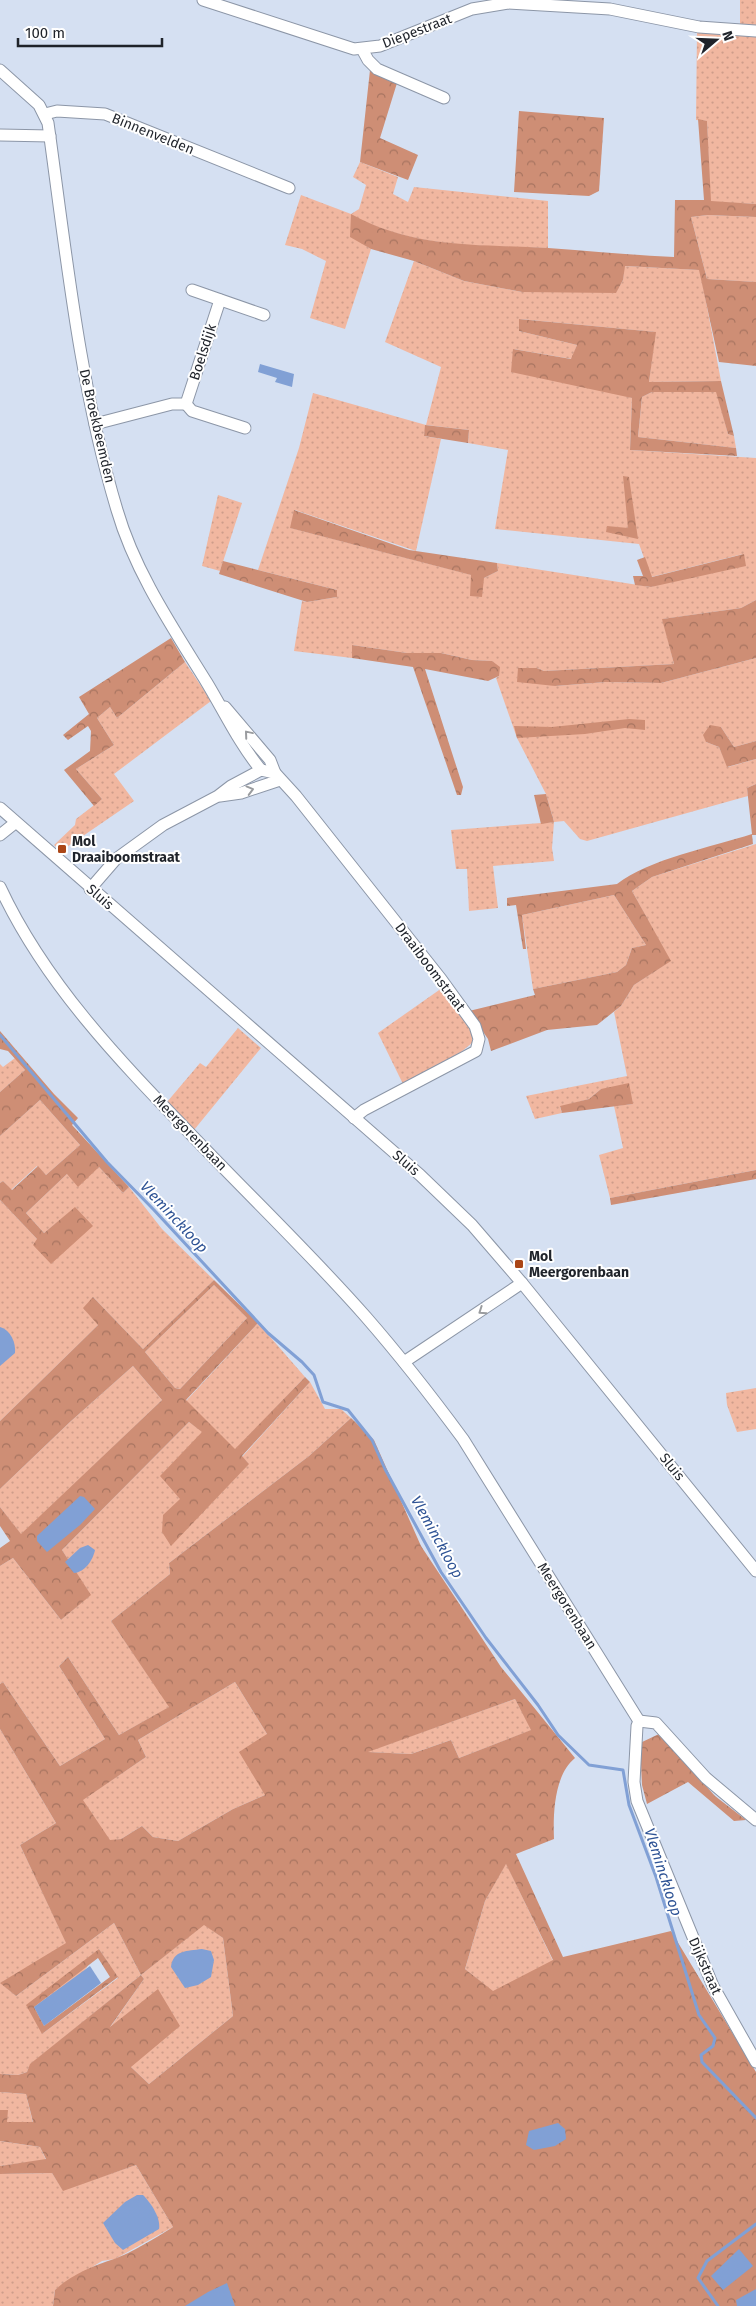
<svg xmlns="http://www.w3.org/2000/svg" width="756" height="2306" font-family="'Fira Sans',sans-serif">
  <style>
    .grass { fill: url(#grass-dots); fill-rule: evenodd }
    .forest { fill: url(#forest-crowns); fill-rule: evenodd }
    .water { fill: #81a0d5 }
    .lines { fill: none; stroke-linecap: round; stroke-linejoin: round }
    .stream { stroke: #81a0d5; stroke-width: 3 }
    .minor-casing { stroke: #8c96a7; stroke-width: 13 }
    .minor { stroke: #fff; stroke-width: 11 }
    .oneway { stroke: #9a9c9f }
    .poi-dot { fill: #ab4617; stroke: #fff; stroke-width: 2 }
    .labels { text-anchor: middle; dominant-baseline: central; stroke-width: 4; stroke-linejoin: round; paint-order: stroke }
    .street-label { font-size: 14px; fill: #1f232a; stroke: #fff }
    .poi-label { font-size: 14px; font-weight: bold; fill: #1f232a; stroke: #fff; text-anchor: start }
    .water-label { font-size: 15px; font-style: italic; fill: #2e5395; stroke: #fff }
  </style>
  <defs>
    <pattern id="grass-dots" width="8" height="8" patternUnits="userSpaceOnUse" patternTransform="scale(1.25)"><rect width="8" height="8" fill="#f1b7a0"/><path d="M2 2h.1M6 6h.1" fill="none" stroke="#ce9d8a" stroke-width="1.8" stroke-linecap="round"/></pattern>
    <pattern id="forest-crowns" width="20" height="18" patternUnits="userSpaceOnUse" patternTransform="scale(1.25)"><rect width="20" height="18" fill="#ce8e75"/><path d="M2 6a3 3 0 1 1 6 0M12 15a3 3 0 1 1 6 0" fill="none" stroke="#a77460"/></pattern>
  </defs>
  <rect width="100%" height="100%" fill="#d5e0f2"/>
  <!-- grass -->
  <g class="grass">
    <polygon points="740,0 756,0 756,27 740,25"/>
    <polygon points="697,31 756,36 756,204 710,202 707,121 696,120"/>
    <path d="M360,162L398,177L393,194L408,202L414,187L548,201V248C479,246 413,248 351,215L362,243L371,249L345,329L310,318L326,261L302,249L285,245L301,195L351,214L359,209L366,185L353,177Z"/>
    <polygon points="708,215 756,217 756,284 755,282 707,279 691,217"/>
    <path d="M414,261L464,281L522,292H616L623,280L624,266L700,270L721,381L649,382L655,332L520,319L519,331L577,345L572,359L513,349L632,398L630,450L756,458V600L741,608L663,619L674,664L544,671L537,668H518L555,686L606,682L661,683L756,658V741L734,747L721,727L706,742L719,747L728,767L756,759V784L747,788L748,796L587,841L580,839L564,821L554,822L552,848L554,861L493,866L498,908L469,911L467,869H456L451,830L554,822L546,794L517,738L496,678L499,676L492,661L472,660L441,653H407L352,645V658L294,651L302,601L307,602L337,597V590L258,570L299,448L313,393L426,425L441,367L385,342ZM426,425L469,430L468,443L508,450L495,529L639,544L651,577L743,554L651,587L497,563L498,571L484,578L471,596L472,575L291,528L295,510L416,551L441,439L424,436Z"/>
    <polygon points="652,392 717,392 728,434 734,436 736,448 638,437 642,397"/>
    <polygon points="218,495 242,503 220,571 202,566"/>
    <polygon points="185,662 211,701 114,774 134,801 61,851 54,845 75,825 76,819 102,799 76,769 114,745 97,718 110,707 117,718"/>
    <polygon points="756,844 756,1170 610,1198 599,1155 623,1148 614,1106 633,1104 601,1089 589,1099 560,1107 562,1113 535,1119 526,1096 627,1076 614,1012 621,1006 634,985 670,961 632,891 652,877"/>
    <polygon points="614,895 646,945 632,948 626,965 617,972 533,989 522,915"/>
    <polygon points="442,988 473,1033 472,1043 461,1052 403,1084 378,1033"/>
    <polygon points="238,1028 261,1048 194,1130 167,1102 200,1063 206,1067"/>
    <polygon points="15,1058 25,1070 0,1092 0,1064 3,1067"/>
    <polygon points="40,1100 80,1145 46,1175 37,1166 11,1190 3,1181 0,1183 0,1136"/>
    <polygon points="99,1167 123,1193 129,1187 162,1229 214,1280 143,1349 93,1297 98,1325 0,1421 0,1200 38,1240 33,1245 75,1208 44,1233 26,1213 68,1173"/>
    <polygon points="214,1285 247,1318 180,1389 175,1388 145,1352"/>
    <polygon points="258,1323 305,1377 235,1450 186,1401"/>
    <polygon points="133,1366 162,1400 21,1535 0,1507 0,1489 70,1422"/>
    <polygon points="310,1382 325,1409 341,1409 351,1418 309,1456 169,1563 170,1574 111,1621 170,1707 119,1735 68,1657 59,1666 105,1739 60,1766 3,1682 0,1684 0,1566 13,1558 61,1620 90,1595 62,1550 189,1422 249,1464 242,1457"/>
    <polygon points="756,1388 756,1429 737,1432 727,1405 726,1393"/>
    <polygon points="235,1682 267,1734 265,1795 233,1809 178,1841 153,1837 142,1826 121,1839 110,1841 82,1800 146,1757 138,1740"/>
    <polygon points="515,1699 532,1730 459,1758 451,1740 411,1754 366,1752"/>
    <path d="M0,1729L56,1823L20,1845L67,1944L1,1983L16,1996L114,1923L141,1975L204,1924L223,1938L233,2016L149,2084L131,2067L158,1990L109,2029L144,1979L141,1975L31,2064L27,2072L18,2075L0,2074ZM99,1949L118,1978L42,2034Z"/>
    <polygon points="506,1863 553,1961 493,1992 465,1969 485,1901"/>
    <polygon points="0,2092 26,2094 33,2123 6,2122 7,2110 0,2110"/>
    <polygon points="0,2141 40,2147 46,2160 0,2166"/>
    <polygon points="136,2165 173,2227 115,2259 102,2261 55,2290 53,2306 0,2306 0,2174 52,2173 63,2190"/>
  </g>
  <!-- forest -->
  <g class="forest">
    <polygon points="370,70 397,83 380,138 418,155 408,180 360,162"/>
    <polygon points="519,111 604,118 599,191 589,196 514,192"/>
    <path d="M698,119L707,121L711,201L756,204V217L708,215L691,217L707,279L756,282V366L719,362L699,270L625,266L623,280L616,293L522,292L464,281L414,261L371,249L350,237L351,214C414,249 479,244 548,248C590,251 632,255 674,257L675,200H704Z"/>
    <polygon points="519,319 656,332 649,382 721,381 734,436 728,434 716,392 652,392 642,397 638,437 736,448 737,456 630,450 632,398 511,372 513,349 571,359 577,345 519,331"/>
    <polygon points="425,425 469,430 468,443 424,436"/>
    <polygon points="623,476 629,477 638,539 606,532 607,526 628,528"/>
    <polygon points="294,510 409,550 497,563 498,571 484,578 482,597 470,596 471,575 290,528"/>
    <polygon points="744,554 746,566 651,587 635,585 633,576 643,576 637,560 645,557 652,577"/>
    <polygon points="223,561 337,590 337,597 307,602 219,574"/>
    <polygon points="756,600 756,658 661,683 606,682 555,686 517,682 518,668 537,668 544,671 674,664 662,619 741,608"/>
    <polygon points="171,638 185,662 117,718 110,707 97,718 114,745 76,769 102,799 94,806 64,770 90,751 91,731 88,726 68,740 63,735 89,714 79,697"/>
    <polygon points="352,645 407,653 441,653 472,660 492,661 500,667 499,676 488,681 425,669 463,787 461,795 457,795 413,667 352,658"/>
    <polygon points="629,719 645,720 645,730 625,728 585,734 517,738 514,726 552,727"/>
    <polygon points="710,725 721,727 734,747 756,741 756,759 727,767 719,747 706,742 703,735"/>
    <path d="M756,784V835H752L753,844L652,877L632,891L671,961L634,985L621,1006L597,1025L547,1030L491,1051L488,1039L469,1011L535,995L533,989L617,972L626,965L632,948L646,945L614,895L522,915L526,949H523L516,905L507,906V898L617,884C649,859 712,847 752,834L747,788Z"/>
    <polygon points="546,794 554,822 541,824 534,795"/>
    <polygon points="0,1031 54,1094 78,1118 72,1125 129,1187 123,1193 99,1167 78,1187 67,1174 26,1213 44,1233 75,1207 93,1226 51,1264 33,1245 37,1239 0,1200 0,1183 3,1181 12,1190 38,1166 46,1175 80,1145 40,1100 0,1136 0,1092 25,1070 8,1051 0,1049"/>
    <polygon points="629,1083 633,1104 562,1113 560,1106 589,1099 601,1089"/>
    <polygon points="756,1170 756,1179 611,1205 610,1198"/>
    <path d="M214,1280L258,1323L186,1400L235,1449L305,1377L310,1382L242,1456L249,1464L171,1546L162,1532L163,1515L180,1499L160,1476L202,1432L189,1422L62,1550L91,1595L61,1620L13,1558L0,1566V1548L10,1541L0,1526V1507L21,1534L162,1400L133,1366L70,1422L0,1489V1421L98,1325L83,1308L93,1297L143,1349ZM214,1285L247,1318L180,1389L175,1388L145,1352Z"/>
    <path d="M351,1418L374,1440L421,1546L501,1667L575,1758C554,1775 553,1814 554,1839L516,1854L563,1957L671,1931L756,2072V2306H53L55,2290C72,2274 93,2266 114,2259C131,2253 157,2237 173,2227L136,2165L63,2191L52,2173L0,2174V2166L46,2159L40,2147L0,2141V2110H8L7,2122H33L26,2094L0,2092V2074L18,2075L27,2072L30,2064L141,1975L114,1923L16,1996L0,1983L66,1943L20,1845L56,1823L0,1729V1684L3,1682L60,1766L105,1739L59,1666L68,1657L119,1735L169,1707L111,1621L170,1574L169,1563L309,1456ZM235,1682L267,1734L239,1752L265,1795L233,1809L178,1841L153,1837L142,1826L121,1839L110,1840L83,1800L146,1757L138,1740ZM515,1699L531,1730L459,1758L451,1740L411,1754L368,1752ZM506,1864L553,1960L493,1991L465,1969L485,1901ZM204,1925L223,1938L233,2016L149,2084L131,2067L180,2026L158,1989L110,2027L144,1979L141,1975Z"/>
    <polygon points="659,1734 715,1796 746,1820 734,1821 688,1782 647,1804 642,1785 640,1743"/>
    <path d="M99,1949L118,1977L42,2034L26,2005ZM98,1958L110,1977L44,2026L34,2007Z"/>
  </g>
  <!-- water -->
  <g class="water">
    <polygon points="260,364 294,374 292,387 275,382 277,378 258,372"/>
    <path d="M0,1327C11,1330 16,1343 15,1353L0,1366Z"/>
    <polygon points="80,1496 84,1497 95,1509 80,1525 47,1552 37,1541 37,1536"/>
    <path d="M88,1545L95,1550C93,1560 85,1572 74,1573L65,1562L80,1548Z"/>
    <path d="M202,1949L211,1951L214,1960L211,1977L198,1985L185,1988L171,1967C173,1950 187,1951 202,1949Z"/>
    <polygon points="90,1966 101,1983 44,2026 34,2007"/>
    <polygon points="558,2123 565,2129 566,2139 555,2146 534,2150 526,2145 529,2131"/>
    <path d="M137,2195H143C151,2203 161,2218 159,2229L123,2250L115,2243L103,2223L125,2202Z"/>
    <polygon points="739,2249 753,2266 723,2290 711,2276"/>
    <polygon points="227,2283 235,2306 185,2306 208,2292"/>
    <polygon points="756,2289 756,2306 737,2306 736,2300"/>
  </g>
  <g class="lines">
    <!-- stream -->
    <g class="stream">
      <polyline points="0,1035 107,1162 154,1210 268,1333 302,1362 314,1375 323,1402 348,1410 372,1440 385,1469 441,1572 486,1638 538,1705 558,1735 589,1765 623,1770 629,1805 656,1877 699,2015 715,2038 713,2046 701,2055 702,2062 756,2118"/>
      <polyline points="718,2306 698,2278 707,2261 756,2224"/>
    </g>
    <defs>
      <g id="minor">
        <polyline points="203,0 354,49 380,46 472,9 508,3 610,9 699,27 756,31"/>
        <polyline points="362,49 368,60 377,69 444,98"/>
        <path d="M0,70L39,105L48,123C66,252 79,384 117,510C135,572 173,628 207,683C225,713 239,743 261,770"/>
        <polyline points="45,114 57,111 105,114 289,188"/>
        <polyline points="0,135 50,136"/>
        <polyline points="192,290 264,315"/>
        <polyline points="186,404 192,411 245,428"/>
        <polyline points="95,424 172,404 186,404 220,300"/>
        <polyline points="225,707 270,760 275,773"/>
        <polyline points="220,796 241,793 280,780"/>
        <polyline points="0,808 420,1175 472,1225 522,1283 756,1571"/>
        <polyline points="0,835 15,823"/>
        <path d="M0,887C48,990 129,1070 207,1151C260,1206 316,1260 366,1317C400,1356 432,1397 463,1439L639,1721"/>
        <polyline points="90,889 116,859 163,825 218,796 231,786 261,770 275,773 296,796 441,979 475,1026 479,1039 476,1051 364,1110 354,1118"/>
        <polyline points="404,1362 522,1283"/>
        <polyline points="639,1721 637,1726 634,1782 637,1801 713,1986 756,2062"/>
        <polyline points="639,1721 656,1723 706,1778 756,1820"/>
      </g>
    </defs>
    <!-- minor casing -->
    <use href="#minor" class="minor-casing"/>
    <!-- minor -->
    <use href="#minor" class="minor"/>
  </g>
  <!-- one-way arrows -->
  <defs><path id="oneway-chevron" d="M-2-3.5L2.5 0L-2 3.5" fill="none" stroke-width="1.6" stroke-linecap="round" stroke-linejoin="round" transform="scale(1.25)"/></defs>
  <g class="oneway">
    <use href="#oneway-chevron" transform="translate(248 734) rotate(-130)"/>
    <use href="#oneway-chevron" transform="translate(250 790) rotate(-15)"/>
    <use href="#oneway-chevron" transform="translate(482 1311) rotate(146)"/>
  </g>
  <!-- markers -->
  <g class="poi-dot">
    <rect x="57" y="844" width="10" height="10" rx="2.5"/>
    <rect x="514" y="1259" width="10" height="10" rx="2.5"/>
  </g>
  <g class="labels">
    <!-- street labels -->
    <g class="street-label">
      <text transform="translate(417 31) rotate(-21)">Diepestraat</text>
      <text transform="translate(153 134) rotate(22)">Binnenvelden</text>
      <text transform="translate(203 352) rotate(-72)">Boelsdijk</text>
      <text transform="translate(97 426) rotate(77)">De Broekbeemden</text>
      <text transform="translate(100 897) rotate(41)">Sluis</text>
      <text transform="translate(430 967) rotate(53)">Draaiboomstraat</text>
      <text transform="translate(190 1133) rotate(46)">Meergorenbaan</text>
      <text transform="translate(406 1163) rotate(41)">Sluis</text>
      <text transform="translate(672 1467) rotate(51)">Sluis</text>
      <text transform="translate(567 1606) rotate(58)">Meergorenbaan</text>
      <text transform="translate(705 1966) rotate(66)">Dijkstraat</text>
    </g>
    <!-- poi labels -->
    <g class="poi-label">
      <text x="72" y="841">Mol<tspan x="72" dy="16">Draaiboomstraat</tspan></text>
      <text x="529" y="1256">Mol<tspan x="529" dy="16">Meergorenbaan</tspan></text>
    </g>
    <!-- water labels -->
    <g class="water-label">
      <text transform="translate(174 1217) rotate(47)">Vleminckloop</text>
      <text transform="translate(437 1537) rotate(61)">Vleminckloop</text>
      <text transform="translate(663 1872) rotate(72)">Vleminckloop</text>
    </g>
  </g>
  <!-- north arrow -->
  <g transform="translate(716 40) rotate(71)" stroke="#ffffff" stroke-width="4" paint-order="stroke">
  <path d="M0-4L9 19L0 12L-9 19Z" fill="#1f232a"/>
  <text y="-8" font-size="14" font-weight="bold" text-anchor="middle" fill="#1f232a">N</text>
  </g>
  <!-- scale -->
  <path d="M18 38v8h144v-8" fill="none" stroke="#1f232a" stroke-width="2.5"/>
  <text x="25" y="38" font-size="15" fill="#1f232a" stroke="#ffffff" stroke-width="4" paint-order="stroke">100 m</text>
</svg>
